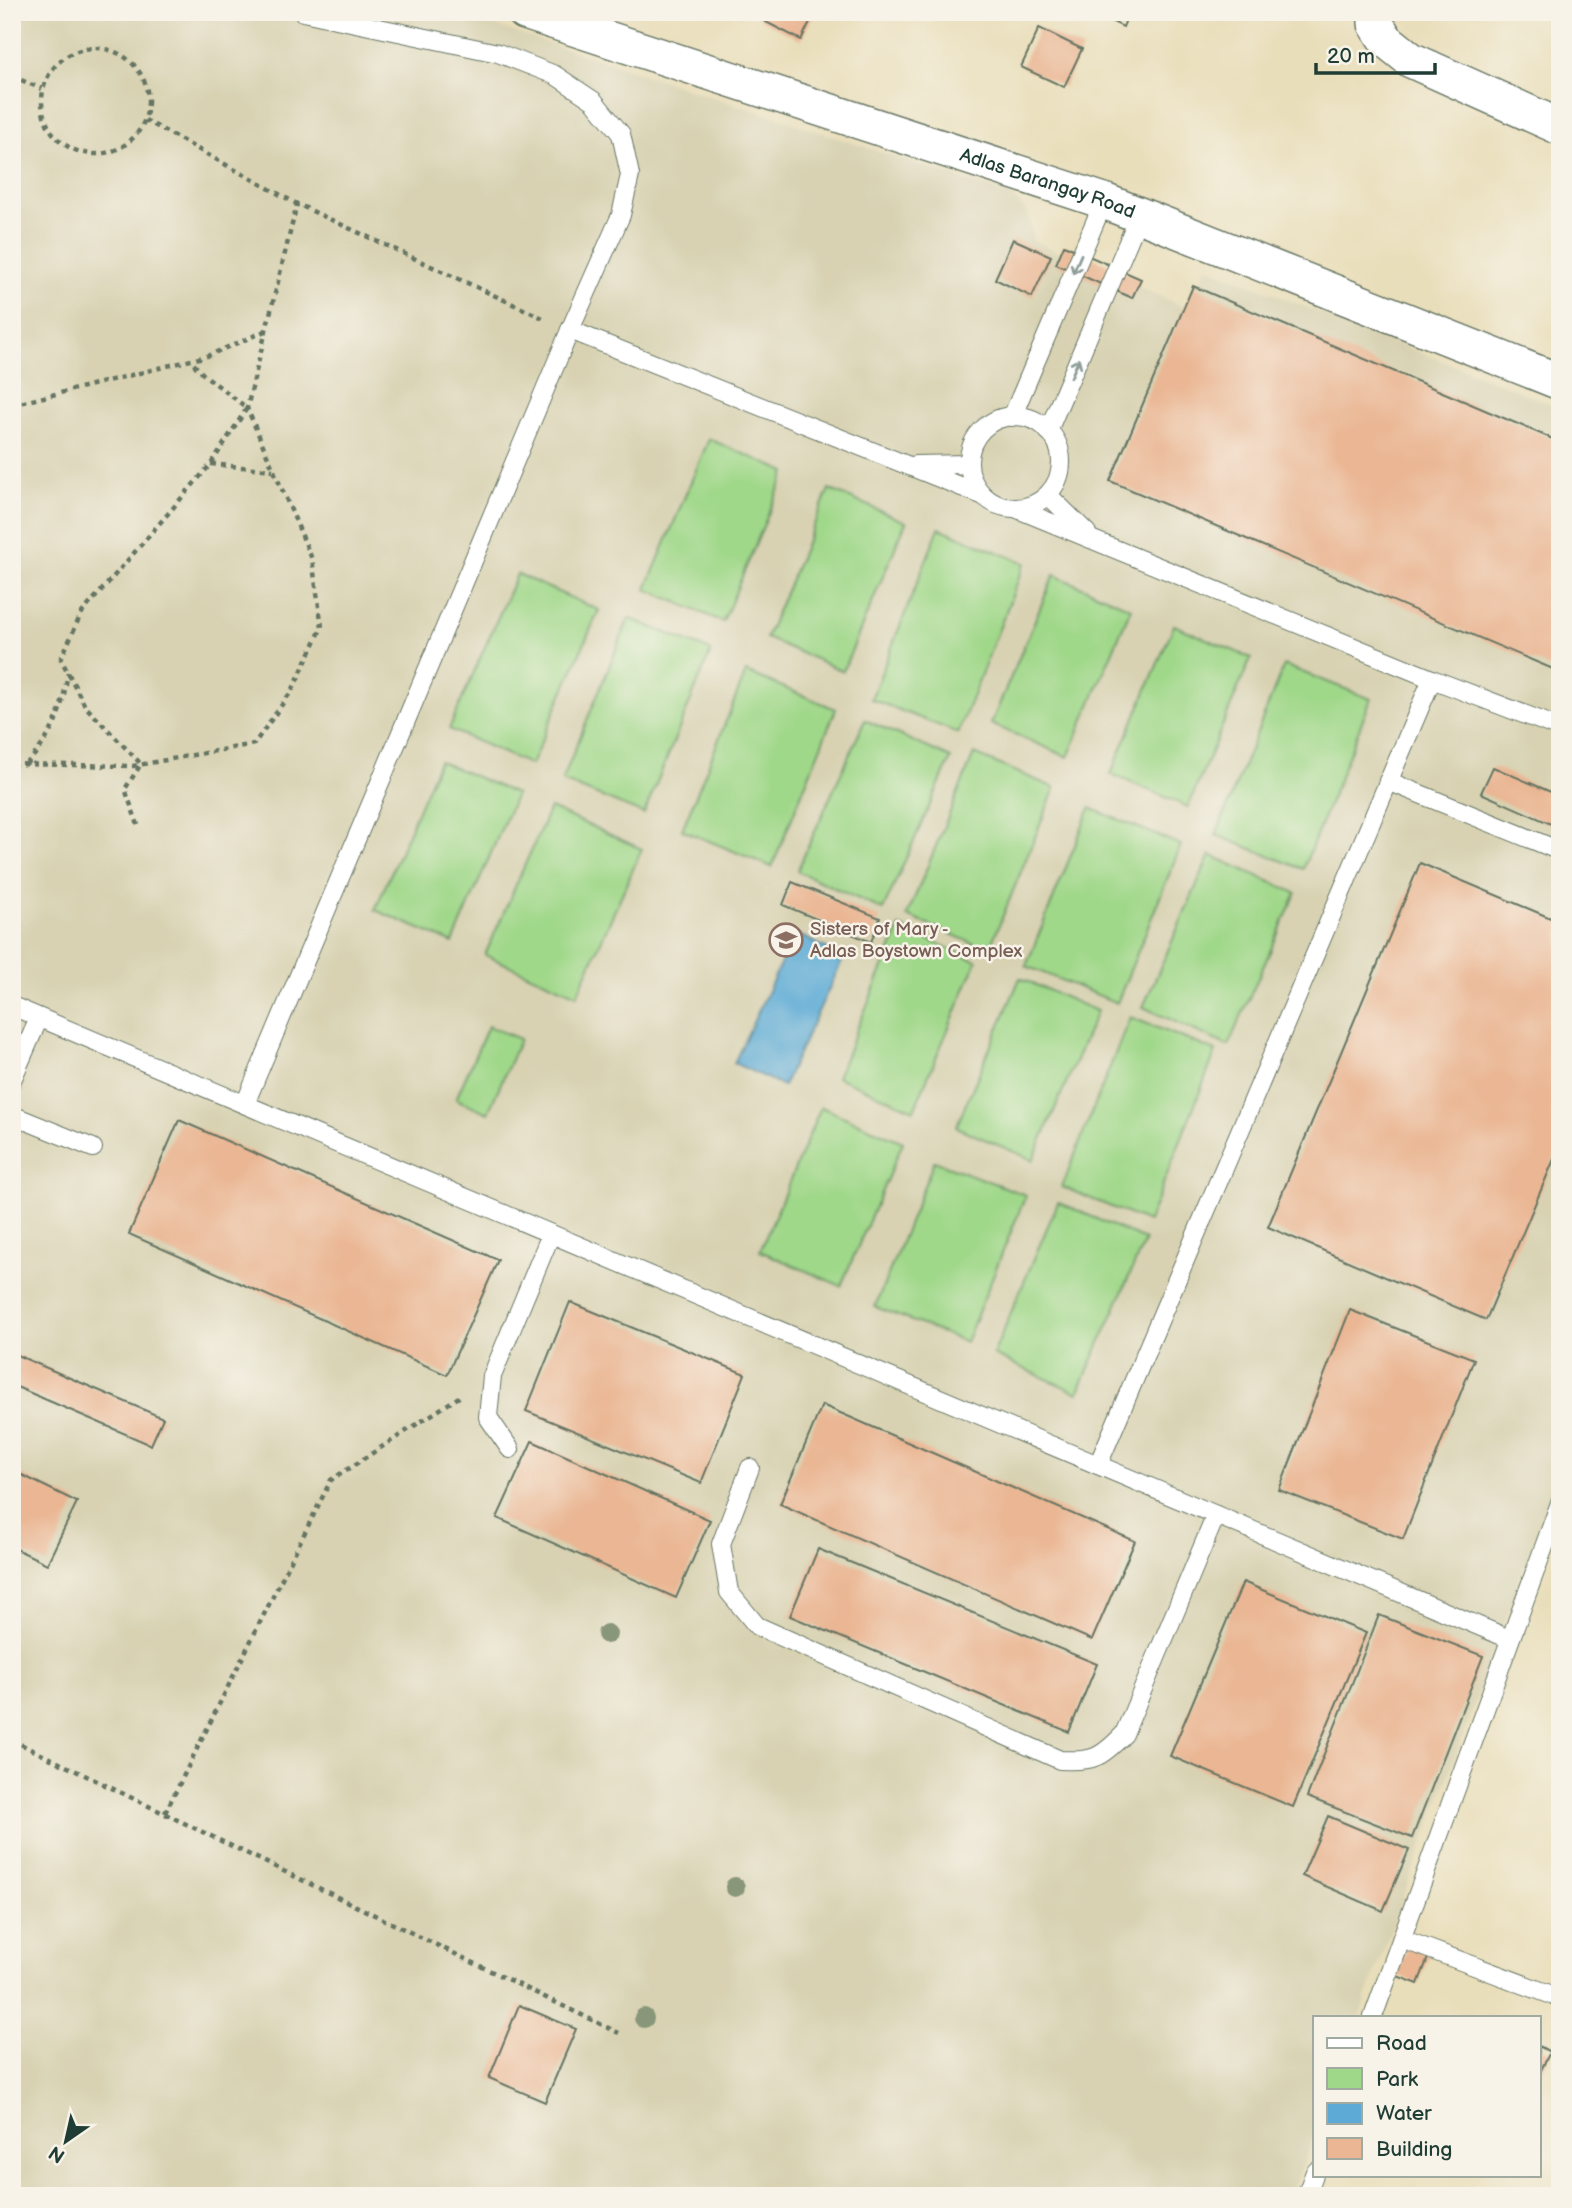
<svg xmlns="http://www.w3.org/2000/svg" width="1572" height="2208" font-family="'Balsamiq Sans',sans-serif">
  <style>
    .built { fill: #d8d2b2 }
    .green { fill: #a0d88a; stroke: #608a5f; stroke-width: 2 }
    .water { fill: #5caad5; stroke: #3e7484; stroke-width: 2 }
    .building { fill: #eab693 }
    .lines { fill: none; stroke-linecap: round; stroke-linejoin: round }
    .service-casing { stroke: #667563; stroke-width: 20 }
    .minor-casing { stroke: #667563; stroke-width: 38 }
    .path { stroke: #667563; stroke-width: 4.5; stroke-dasharray: 5 5; stroke-linecap: butt }
    .service { stroke: #fff; stroke-width: 18 }
    .minor { stroke: #fff; stroke-width: 35 }
    .tree { fill: #88967a }
    .oneway { stroke: #8f9e9a }
    .labels { text-anchor: middle; dominant-baseline: central; stroke-width: 5; stroke-linejoin: round; paint-order: stroke }
    .street-label { font-size: 19px; fill: #1f3d34; stroke: #f7f3e8 }
    .education-label { font-size: 19px; fill: #785e54; stroke: #f7f3e8; text-anchor: start }
  </style>
  <rect width="100%" height="100%" fill="#f7f3e8"/>
  <filter id="ink" filterUnits="userSpaceOnUse"><feTurbulence type="fractalNoise" baseFrequency=".0143" numOctaves="2"/><feDisplacementMap in="SourceGraphic" scale="14" xChannelSelector="R" yChannelSelector="G"/><feConvolveMatrix kernelMatrix="1 2 1 2 8 2 1 2 1" color-interpolation-filters="sRGB"/></filter>
  <filter id="wash" filterUnits="userSpaceOnUse"><feTurbulence type="fractalNoise" baseFrequency=".00686" numOctaves="4" result="noise"/><feDisplacementMap in="SourceGraphic" scale="28" xChannelSelector="R" yChannelSelector="G"/><feGaussianBlur stdDeviation="1.57" result="paint"/><feColorMatrix in="noise" values="0 0 0 0 0 0 0 0 0 0 0 0 0 0 0 0 0 1.4 0 .05"/><feComposite in="paint" operator="in"/></filter>
  <g filter="url(#wash)">
    <rect width="100%" height="100%" fill="#e9deba"/>
    <!-- built -->
    <polygon class="built" points="12,12 454,12 1012,195 1029,216 1033,241 1191,310 1206,267 1560,408 1560,1473 1359,2017 1315,2017 1315,2134 1291,2196 12,2196"/>
    <!-- green -->
    <g class="green">
      <polygon points="709,439 786,472 723,622 646,589"/>
      <polygon points="829,489 906,522 843,671 766,638"/>
      <polygon points="939,528 1025,563 958,733 871,699"/>
      <polygon points="517,574 599,610 531,765 449,729"/>
      <polygon points="1054,575 1131,608 1068,757 991,724"/>
      <polygon points="629,618 711,651 644,814 562,781"/>
      <polygon points="1174,625 1251,658 1188,807 1111,774"/>
      <polygon points="1284,665 1371,699 1303,869 1216,835"/>
      <polygon points="746,672 836,709 772,867 682,830"/>
      <polygon points="865,720 951,758 883,910 797,871"/>
      <polygon points="974,754 1055,788 989,950 907,916"/>
      <polygon points="439,761 516,794 453,943 375,910"/>
      <polygon points="550,808 642,849 577,995 485,955"/>
      <polygon points="1090,808 1181,845 1117,1003 1026,966"/>
      <polygon points="1210,855 1296,893 1228,1046 1143,1007"/>
      <polygon points="900,927 977,961 914,1110 837,1077"/>
      <polygon points="1020,978 1097,1011 1033,1160 956,1127"/>
      <polygon points="1130,1017 1216,1051 1148,1222 1062,1187"/>
      <polygon points="488,1026 520,1039 488,1113 456,1099"/>
      <polygon points="821,1107 903,1142 841,1286 760,1251"/>
      <polygon points="934,1161 1026,1195 966,1342 875,1307"/>
      <polygon points="1058,1202 1145,1240 1078,1393 993,1355"/>
    </g>
    <!-- water -->
    <polygon class="water" points="795,933 844,957 783,1086 734,1063"/>
    <g id="blocks">
      <!-- building -->
      <g class="building">
        <polygon points="764,12 815,12 801,40 760,19"/>
        <polygon points="1092,12 1129,12 1123,27"/>
        <polygon points="1039,28 1082,49 1064,87 1021,67"/>
        <polygon points="1013,239 1051,256 1032,297 995,279"/>
        <polygon points="1064,245 1141,279 1132,298 1056,264"/>
        <polygon points="1193,286 1560,442 1560,672 1110,481"/>
        <polygon points="1493,767 1560,796 1560,828 1481,793"/>
        <polygon points="1420,863 1560,922 1560,1145 1486,1320 1268,1227"/>
        <polygon points="792,882 880,918 871,942 783,905"/>
        <polygon points="179,1120 498,1260 447,1375 129,1234"/>
        <polygon points="570,1302 745,1374 701,1483 526,1411"/>
        <polygon points="1350,1310 1474,1359 1403,1539 1279,1490"/>
        <polygon points="12,1353 163,1418 151,1445 12,1385"/>
        <polygon points="822,1405 1135,1541 1092,1640 780,1504"/>
        <polygon points="532,1441 710,1520 676,1598 497,1518"/>
        <polygon points="22,1475 77,1502 47,1564 12,1547 12,1496"/>
        <polygon points="818,1549 1097,1664 1069,1732 790,1616"/>
        <polygon points="1243,1582 1366,1633 1293,1807 1170,1756"/>
        <polygon points="1379,1615 1483,1656 1412,1838 1307,1797"/>
        <polygon points="1328,1816 1409,1850 1383,1911 1302,1876"/>
        <polygon points="1408,1947 1429,1955 1418,1984 1397,1976"/>
        <polygon points="519,2005 576,2029 545,2102 489,2078"/>
        <polygon points="1539,2046 1550,2052 1539,2074"/>
      </g>
    </g>
  </g>
  <g filter="url(#ink)">
    <use href="#blocks" fill-opacity="0" stroke="#667563" stroke-width="2"/>
    <g class="lines">
      <defs>
        <g id="service">
          <polyline points="570,330 984,496"/>
          <circle cx="1015" cy="462" r="46"/>
          <polyline points="1012,417 1104,201"/>
          <polyline points="1048,431 1140,214"/>
          <polyline points="915,465 969,464"/>
          <polyline points="1048,495 1087,533"/>
          <polyline points="1015,508 1432,679 1560,728"/>
          <polyline points="1388,781 1560,851"/>
          <polyline points="12,1006 1500,1635"/>
          <polyline points="12,1080 39,1018"/>
          <polyline points="245,1104 570,330 621,215 630,175 621,134 594,101 555,75 498,53 303,12"/>
          <polyline points="12,1115 93,1148"/>
          <polyline points="510,1449 488,1417 492,1376 551,1234"/>
          <polyline points="1098,1465 1432,679"/>
          <path d="M750,1468L721,1544L729,1592L757,1626L1060,1760C1093,1762 1101,1758 1124,1734L1216,1515"/>
          <polyline points="1402,1939 1560,1998"/>
          <polyline points="1373,2017 1560,1503"/>
          <polyline points="1306,2196 1315,2172"/>
        </g>
        <g id="minor">
          <path id="s1" d="M525,12L1104,201L1560,382"/>
          <polyline points="1376,12 1376,24 1386,40 1411,60 1560,127"/>
        </g>
      </defs>
      <!-- service casing -->
      <use href="#service" class="service-casing"/>
      <!-- minor casing -->
      <use href="#minor" class="minor-casing"/>
      <!-- path -->
      <g class="path">
        <circle cx="95" cy="101" r="53"/>
        <polyline points="12,76 42,89"/>
        <polyline points="145,120 297,204 543,318"/>
        <polyline points="12,405 207,356 265,331"/>
        <polyline points="211,464 273,470"/>
        <polyline points="12,764 133,766 254,744 293,689 322,627 312,559 247,408 297,204"/>
        <path d="M26,764C54,735 62,711 68,672"/>
        <polyline points="138,825 125,789 141,764 85,706 61,659 81,614 211,464 247,408 203,374 190,360"/>
        <polyline points="12,1740 619,2033"/>
        <polyline points="165,1813 331,1480 462,1395"/>
      </g>
      <!-- service -->
      <use href="#service" class="service"/>
      <!-- minor -->
      <use href="#minor" class="minor"/>
    </g>
    <!-- trees -->
    <g class="tree">
      <circle cx="607" cy="1634" r="10"/>
      <circle cx="735" cy="1887" r="10"/>
      <circle cx="644" cy="2018" r="10"/>
    </g>
    <!-- one-way arrows -->
    <defs><path id="oneway-shaft" d="M-6 0H5M1.5-3L5.5 0L1.5 3" fill="none" stroke-width="1.6" stroke-linecap="round" stroke-linejoin="round" transform="scale(1.75)"/></defs>
    <g class="oneway">
      <use href="#oneway-shaft" transform="translate(1077 264) rotate(113)"/>
      <use href="#oneway-shaft" transform="translate(1075 368) rotate(-67)"/>
    </g>
  </g>
  <!-- icons -->
  <defs>
    <symbol id="school-ring" viewBox="-11 -11 22 22"><circle r="9.5" fill="#f7f3e8" stroke="#8d6e63" stroke-width="1.5"/><path d="M0-5L7-2L0 1L-7-2ZM-4 1L0 2.5L4 1V4Q0 6-4 4Z" fill="#8d6e63"/></symbol>
  </defs>
  <g fill-rule="evenodd">
    <use href="#school-ring" x="767" y="921" width="38" height="38"/>
  </g>
  <g class="labels">
    <!-- street labels -->
    <g class="street-label">
      <text stroke="none"><textPath href="#s1" startOffset="550">Adlas Barangay Road</textPath></text>
    </g>
    <!-- education labels -->
    <g class="education-label">
      <text x="810" y="929">Sisters of Mary -<tspan x="810" dy="22">Adlas Boystown Complex</tspan></text>
    </g>
  </g>
  <!-- margin -->
  <rect width="1572" height="2208" fill="none" stroke="#f7f3e8" stroke-width="42"/>
  <!-- legend -->
  <rect x="1313" y="2016" width="228" height="161" fill="#f7f3e8" stroke="#a1aaa0" stroke-width="2"/>
  <rect x="1327" y="2038" width="35" height="10" fill="#ffffff" stroke="#a1aaa0" stroke-width="2"/>
  <text x="1376" y="2050" font-size="21" fill="#1f3d34">Road</text>
  <rect x="1327" y="2068" width="35" height="21" fill="#a0d88a" stroke="#a1aaa0" stroke-width="2"/>
  <text x="1376" y="2086" font-size="21" fill="#1f3d34">Park</text>
  <rect x="1327" y="2103" width="35" height="21" fill="#5caad5" stroke="#a1aaa0" stroke-width="2"/>
  <text x="1376" y="2120" font-size="21" fill="#1f3d34">Water</text>
  <rect x="1327" y="2138" width="35" height="21" fill="#eab693" stroke="#a1aaa0" stroke-width="2"/>
  <text x="1376" y="2156" font-size="21" fill="#1f3d34">Building</text>
  <!-- north arrow -->
  <g transform="translate(66 2141) rotate(214)" stroke="#f7f3e8" stroke-width="5" paint-order="stroke">
  <path d="M0-5L12 26L0 18L-12 26Z" fill="#1f3d34"/>
  <text y="-10" font-size="19" font-weight="bold" text-anchor="middle" fill="#1f3d34">N</text>
  </g>
  <!-- scale -->
  <path d="M1316 63v10h119v-10" fill="none" stroke="#1f3d34" stroke-width="3.5"/>
  <text x="1327" y="63" font-size="21" fill="#1f3d34" stroke="#f7f3e8" stroke-width="5" paint-order="stroke">20 m</text>
</svg>
